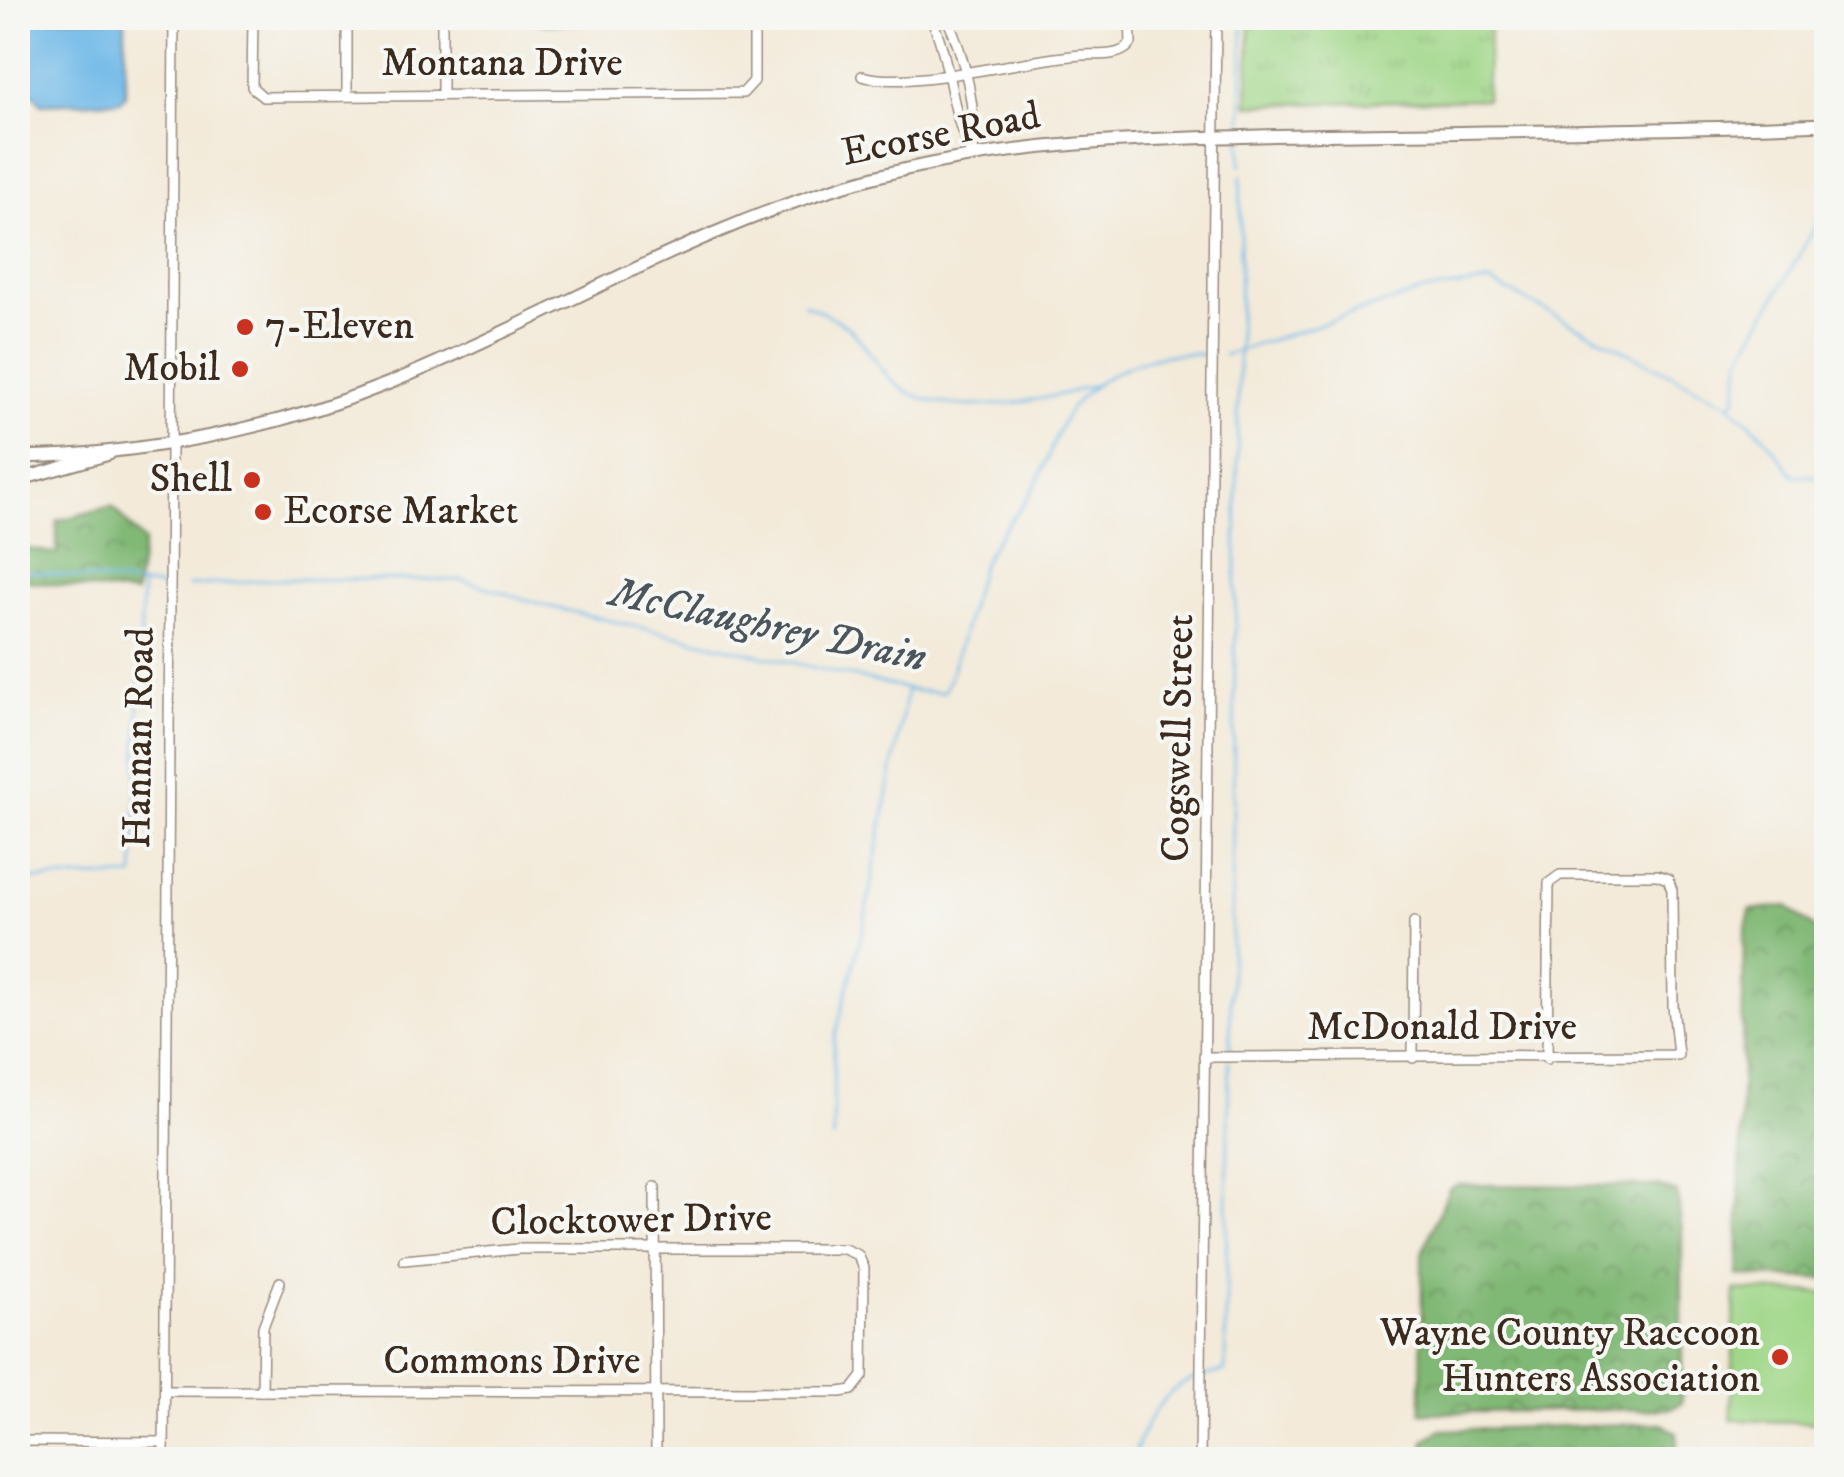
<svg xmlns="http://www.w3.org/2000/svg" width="1844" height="1477" font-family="'IM FELL DW Pica',serif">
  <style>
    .grass { fill: url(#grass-tufts); stroke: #6e8054; stroke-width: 2.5 }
    .forest { fill: url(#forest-crowns); stroke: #5e714a; stroke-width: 2.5 }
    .pitch { fill: #a0d789; stroke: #6e8054; stroke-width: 2.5 }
    .water { fill: #6fb9e8; stroke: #557283; stroke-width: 2.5 }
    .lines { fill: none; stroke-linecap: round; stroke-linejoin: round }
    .stream { stroke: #6fb9e8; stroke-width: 2.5 }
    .minor-casing { stroke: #978a7c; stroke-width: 12 }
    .major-casing { stroke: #978a7c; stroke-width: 15 }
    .minor { stroke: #fff; stroke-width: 9 }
    .major { stroke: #fff; stroke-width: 11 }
    .poi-dot { fill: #c8321e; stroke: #f6f6f2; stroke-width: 4 }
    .labels { text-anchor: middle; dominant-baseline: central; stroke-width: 8; stroke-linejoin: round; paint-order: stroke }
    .street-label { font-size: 40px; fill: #3b2a1e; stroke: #f6f6f2 }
    .poi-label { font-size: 40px; fill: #3b2a1e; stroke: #f6f6f2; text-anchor: end }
    .water-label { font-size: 42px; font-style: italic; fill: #4b555b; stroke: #f6f6f2 }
  </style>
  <defs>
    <pattern id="grass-tufts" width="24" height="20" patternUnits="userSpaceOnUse" patternTransform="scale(2.5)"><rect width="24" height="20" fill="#a0d789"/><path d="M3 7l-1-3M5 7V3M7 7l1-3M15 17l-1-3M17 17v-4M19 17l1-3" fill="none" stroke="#8bb976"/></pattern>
    <pattern id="forest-crowns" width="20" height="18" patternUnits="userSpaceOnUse" patternTransform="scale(2.5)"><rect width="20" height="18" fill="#80b875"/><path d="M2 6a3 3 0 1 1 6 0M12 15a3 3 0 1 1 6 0" fill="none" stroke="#6a965f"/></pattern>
  </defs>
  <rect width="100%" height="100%" fill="#f6f6f2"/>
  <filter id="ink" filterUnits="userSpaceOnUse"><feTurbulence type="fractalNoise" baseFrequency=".01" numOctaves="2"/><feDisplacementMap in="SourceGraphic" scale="20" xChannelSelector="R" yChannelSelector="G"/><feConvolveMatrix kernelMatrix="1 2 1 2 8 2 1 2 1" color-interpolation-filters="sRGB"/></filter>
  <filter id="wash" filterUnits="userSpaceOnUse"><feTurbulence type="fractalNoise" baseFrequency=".0048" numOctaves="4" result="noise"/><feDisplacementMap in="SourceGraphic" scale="40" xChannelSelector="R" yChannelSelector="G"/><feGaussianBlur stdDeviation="2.25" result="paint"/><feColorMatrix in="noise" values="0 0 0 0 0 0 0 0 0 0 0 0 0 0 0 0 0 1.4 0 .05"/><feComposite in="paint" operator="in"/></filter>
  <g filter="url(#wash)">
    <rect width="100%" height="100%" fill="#f3ead9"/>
    <!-- grass -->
    <polygon class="grass" points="1250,18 1490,18 1486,99 1248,105"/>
    <!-- forest -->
    <g class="forest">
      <polygon points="112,506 144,542 135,594 18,580 18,547 57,554 57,521"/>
      <polygon points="1787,906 1826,938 1826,1279 1738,1276 1744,937 1750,910"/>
      <polygon points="1457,1185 1658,1186 1677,1193 1682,1231 1682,1403 1669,1409 1421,1413 1422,1253 1449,1189"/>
      <polygon points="1661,1423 1677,1433 1677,1459 1423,1459 1425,1440 1441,1430"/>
    </g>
    <!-- pitch -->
    <polygon class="pitch" points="1735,1290 1826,1293 1826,1423 1731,1420"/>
    <!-- water -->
    <g class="water">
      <polygon points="29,18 125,18 125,95 120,101 42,104 30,91"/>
      <polygon points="519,18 685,18 675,30 623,21 544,24"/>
    </g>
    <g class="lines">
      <!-- stream -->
      <g class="stream">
        <polyline points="1242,131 1243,18"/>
        <polyline points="1241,166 1241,139"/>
        <path d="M804,304C819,311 839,319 851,330C870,348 881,375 903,389C950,420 1045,401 1094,385"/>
        <polyline points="1224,355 1424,291 1490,282 1729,404 1762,434 1793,475 1826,477"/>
        <polyline points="1730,404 1736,399 1741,357 1826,208"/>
        <polyline points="18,570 161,587"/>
        <path d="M188,586L277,579L463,580L547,606L916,691L943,692C952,682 974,589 981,568C992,538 1016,518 1032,491C1049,464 1055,425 1077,401C1107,369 1160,349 1203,355"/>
        <polyline points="18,880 134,876 142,586"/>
        <polyline points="1230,1052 1241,175"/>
        <polyline points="833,1139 834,1041 863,929 907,689"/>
        <polyline points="1205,1376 1225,1371 1229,1060"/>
        <path d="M1134,1460C1140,1428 1164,1387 1197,1378"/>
      </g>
    </g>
  </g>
  <g filter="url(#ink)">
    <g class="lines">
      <defs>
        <g id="minor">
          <polyline points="253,18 252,87 263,97 743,93 754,81 754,18"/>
          <path d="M931,18C952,62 949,113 973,156"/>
          <path d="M947,18C965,57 977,110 973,154"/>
          <path d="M862,76C910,90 1024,59 1081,55C1098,54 1121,58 1131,43L1130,18"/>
          <polyline points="347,95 347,18"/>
          <polyline points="442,95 442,18"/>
          <polyline points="1204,1057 1678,1055 1673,1006 1672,890 1668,879 1657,875 1560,875 1549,883 1547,1059"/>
          <polyline points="1413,1058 1414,922"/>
          <polyline points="655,1187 656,1460"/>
          <polyline points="165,1391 840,1392 852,1390 863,1376 864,1268 858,1255 844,1249 519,1249 404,1260"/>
          <polyline points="262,1391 263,1327 280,1282"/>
          <polyline points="26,1441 164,1442"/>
          <polyline points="164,1460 174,18"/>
          <polyline points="1200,1460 1216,18"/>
        </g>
        <g id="major">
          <path d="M18,457C142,455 277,429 392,382C554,315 704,222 874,177C1014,140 1159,138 1302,135C1477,132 1652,131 1826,124"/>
          <polyline points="18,480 109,454"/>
        </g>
      </defs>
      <!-- minor casing -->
      <use href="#minor" class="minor-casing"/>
      <!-- major casing -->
      <use href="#major" class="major-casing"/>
      <!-- minor -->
      <use href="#minor" class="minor"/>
      <!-- major -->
      <use href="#major" class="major"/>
    </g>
  </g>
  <!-- markers -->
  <g class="poi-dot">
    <circle cx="245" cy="327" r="10"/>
    <circle cx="240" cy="369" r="10"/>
    <circle cx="252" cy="480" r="10"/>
    <circle cx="263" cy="512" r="10"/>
    <circle cx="1780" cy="1357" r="10"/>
  </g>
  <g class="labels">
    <!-- street labels -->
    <g class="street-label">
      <text x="502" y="64">Montana Drive</text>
      <text transform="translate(941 135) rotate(-11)">Ecorse Road</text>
      <text transform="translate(140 738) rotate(-89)">Hannan Road</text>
      <text transform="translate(1179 738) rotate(-89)">Cogswell Street</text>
      <text x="1442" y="1028">McDonald Drive</text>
      <text transform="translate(631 1221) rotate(-1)">Clocktower Drive</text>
      <text x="512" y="1362">Commons Drive</text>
    </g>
    <!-- poi labels -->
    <g class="poi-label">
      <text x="265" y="327" text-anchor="start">7-Eleven</text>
      <text x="220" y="369">Mobil</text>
      <text x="232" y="480">Shell</text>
      <text x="283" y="512" text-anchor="start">Ecorse Market</text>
      <text x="1760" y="1334">Wayne County Raccoon<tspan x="1760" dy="46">Hunters Association</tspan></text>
    </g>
    <!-- water labels -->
    <g class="water-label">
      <text transform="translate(768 626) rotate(12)">McClaughrey Drain</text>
    </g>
  </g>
  <!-- margin -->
  <rect width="1844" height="1477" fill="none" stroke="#f6f6f2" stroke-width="60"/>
</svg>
